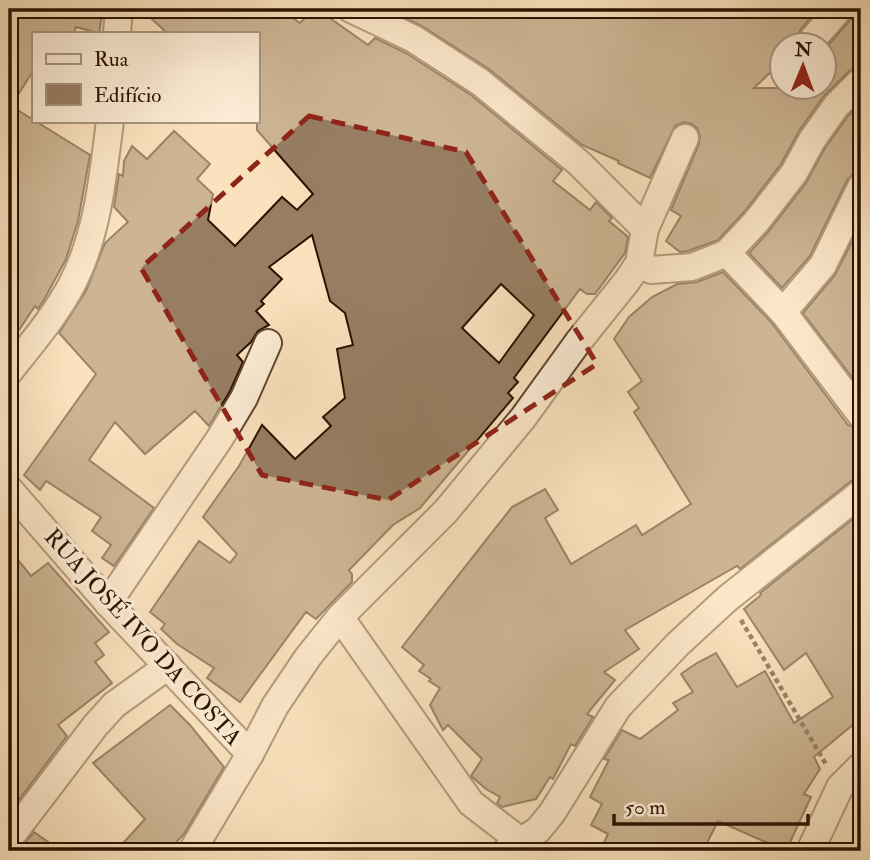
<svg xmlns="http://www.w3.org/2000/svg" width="870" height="860" font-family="'IM FELL Double Pica',serif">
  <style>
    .building { fill: #977e63; stroke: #2b1201; stroke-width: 2; fill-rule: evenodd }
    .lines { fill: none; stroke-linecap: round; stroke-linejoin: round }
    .street-casing { stroke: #5f4630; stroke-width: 30 }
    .path { stroke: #2b1201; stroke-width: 4.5; stroke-dasharray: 5 3.5; stroke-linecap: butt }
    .street { stroke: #fcecd5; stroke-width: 26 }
    .marked { fill: none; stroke: #8f2418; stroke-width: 5; stroke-dasharray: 14 9; stroke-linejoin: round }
    .labels { text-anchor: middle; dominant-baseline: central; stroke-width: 7; stroke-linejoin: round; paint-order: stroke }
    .street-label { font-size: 23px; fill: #2b1201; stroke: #fcecd5 }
  </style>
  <rect width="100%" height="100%" fill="#fae2be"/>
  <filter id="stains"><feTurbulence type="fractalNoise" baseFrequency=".00286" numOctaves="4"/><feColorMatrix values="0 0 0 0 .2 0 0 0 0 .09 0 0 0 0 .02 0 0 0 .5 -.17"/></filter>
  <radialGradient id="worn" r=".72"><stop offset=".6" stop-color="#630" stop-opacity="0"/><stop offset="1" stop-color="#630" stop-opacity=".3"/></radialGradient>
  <!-- building -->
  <g class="building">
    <polygon points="9,9 86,9 102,15 99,33 76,27 74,33 33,33 33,71 11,106 90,155 78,221 66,259 45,298 38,309 35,306 9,345"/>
    <path d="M141,9H280L300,23L314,9H317L368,45L375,38L406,53L471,95L562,170L553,181L590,210L596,202L612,218L609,221L628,237L625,253L595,294H587L580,289L514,378L518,382L508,393L513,398L420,508L393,525L349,570L352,574V582L347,587L316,619L306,612L240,702L207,678L214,668L177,644L161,629L165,624L150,612L199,541L230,563L237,554L203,517L239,466L262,425L295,459L331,426L323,417L345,398L337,349L353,345L345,313L330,301L312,235L269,267L282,279L261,301L264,304L256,311L269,325L258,331L251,342L237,355L243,362L230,391L209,426L195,411L145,454L115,422L89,460L154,508L114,566L102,558L111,545L92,531L101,517L46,481L40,490L24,475L96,374L59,333L86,291L105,243L128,222L114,207L119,174L123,176L124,161L132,146L147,159L174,131L210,164L197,179L213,194L208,220L235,246L282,197L297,210L313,194L257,130V33H167ZM501,284L534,315L499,363L462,328Z"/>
    <polygon points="402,9 818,9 801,29 797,37 799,46 782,46 782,61 754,88 824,88 824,50 851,19 855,9 861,16 861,66 850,70 823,97 799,131 781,164 744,212 718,240 688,251 680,252 666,241 681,216 671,210 699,144 700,136 697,128 692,124 684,122 675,126 650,178 618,163 619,161 582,145 489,69 422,26 397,14"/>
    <polygon points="861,103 861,171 853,174 847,180 810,256 782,288 749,253 768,232 806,183 825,148 848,116"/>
    <polygon points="859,228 861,231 861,389 803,313 835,275"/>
    <polygon points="723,272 771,322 848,425 861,430 861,477 851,481 740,569 737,566 625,630 639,649 604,672 615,680 587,714 593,717 575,746 571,744 553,779 550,777 536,799 502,807 497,803 500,797 486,789 471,776 482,759 448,725 443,730 430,705 440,688 429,681 431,679 419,671 424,665 402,647 512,507 545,489 558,510 545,518 571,564 636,525 642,535 691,504 634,412 639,408 628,392 642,381 614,339 629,317 652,297 677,284 697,282"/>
    <polygon points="854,518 861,527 861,718 814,757 820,769 804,794 811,797 786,851 718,821 703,851 600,851 608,834 591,825 602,804 590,797 609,760 604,759 622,730 640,739 678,710 673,703 693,692 681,674 697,663 716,653 737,687 765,671 794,723 833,697 806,653 784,670 744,609 761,595 760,593"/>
    <polygon points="9,549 31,576 48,563 109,632 95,643 104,655 95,662 112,683 58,725 67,736 9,813"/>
    <polygon points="170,705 190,725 224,767 184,834 168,851 116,851 145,819 93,763"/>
    <polygon points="34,832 61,851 18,851"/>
  </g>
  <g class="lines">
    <defs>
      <g id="street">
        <polyline points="351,9 414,39 480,82 579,163 645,229"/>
        <polyline points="117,33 119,9"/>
        <polyline points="813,39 839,9"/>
        <polyline points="727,253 783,312 861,415"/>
        <polyline points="639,263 651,270 692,267 727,253 756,222 794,173 812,140 836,106 861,81"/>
        <polyline points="783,312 823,265 861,187"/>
        <path d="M9,372C31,344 56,315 72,284C98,234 103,175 110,121"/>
        <polyline points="9,489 108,603 250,754"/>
        <polyline points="108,603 220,438 244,398 268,343"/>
        <polyline points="340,617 471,803 532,850"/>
        <polyline points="9,839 95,726 114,705 168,666"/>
        <polyline points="192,851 250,754 275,706 308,657 340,617 446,511 523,418 578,342 627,281 639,263 645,229 685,138"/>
        <polyline points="506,851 538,830 552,813 618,707 678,644 728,598 861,493"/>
        <polyline points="810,851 840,787 861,766"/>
      </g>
    </defs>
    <!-- street casing -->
    <use href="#street" class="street-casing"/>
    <!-- path -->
    <polyline class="path" points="741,620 827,766"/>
    <!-- street -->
    <use href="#street" class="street"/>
  </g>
  <!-- marked area -->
  <path d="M0 0H870V860H0ZM309,116L466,152L597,364L388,500L262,475L141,268Z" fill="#fae2be" fill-opacity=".55" fill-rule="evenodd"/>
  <path class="marked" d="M309,116L466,152L597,364L388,500L262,475L141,268Z"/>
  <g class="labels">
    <!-- street labels -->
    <g class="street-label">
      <text transform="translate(143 637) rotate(48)">RUA JOSÉ IVO DA COSTA</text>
    </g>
  </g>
  <!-- margin -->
  <rect width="870" height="860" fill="none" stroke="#fae2be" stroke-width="35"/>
  <rect x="10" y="10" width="849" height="839" fill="none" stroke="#2b1201" stroke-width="3.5"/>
  <rect x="18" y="18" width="835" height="825" fill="none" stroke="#2b1201" stroke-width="2"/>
  <!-- legend -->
  <rect x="32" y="32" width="228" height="91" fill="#fcecd5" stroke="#a89580" stroke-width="2"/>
  <rect x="46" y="54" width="35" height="10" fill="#fcecd5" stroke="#a89580" stroke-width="2"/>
  <text x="94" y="66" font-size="21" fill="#2b1201">Rua</text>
  <rect x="46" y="84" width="35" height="21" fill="#977e63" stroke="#a89580" stroke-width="2"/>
  <text x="94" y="102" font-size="21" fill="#2b1201">Edifício</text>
  <!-- north arrow -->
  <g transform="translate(803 66) rotate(1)"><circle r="33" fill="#fcecd5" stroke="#a89580" stroke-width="2"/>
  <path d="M0-5L12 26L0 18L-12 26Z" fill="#8f2418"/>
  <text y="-10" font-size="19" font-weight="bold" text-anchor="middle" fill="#2b1201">N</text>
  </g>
  <!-- scale -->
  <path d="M614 814v10h194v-10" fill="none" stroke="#2b1201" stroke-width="3.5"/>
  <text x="625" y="814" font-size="21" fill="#2b1201" stroke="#fcecd5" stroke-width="5" paint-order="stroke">50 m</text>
  <rect width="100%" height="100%" filter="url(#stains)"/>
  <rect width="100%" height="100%" fill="url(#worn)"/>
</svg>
